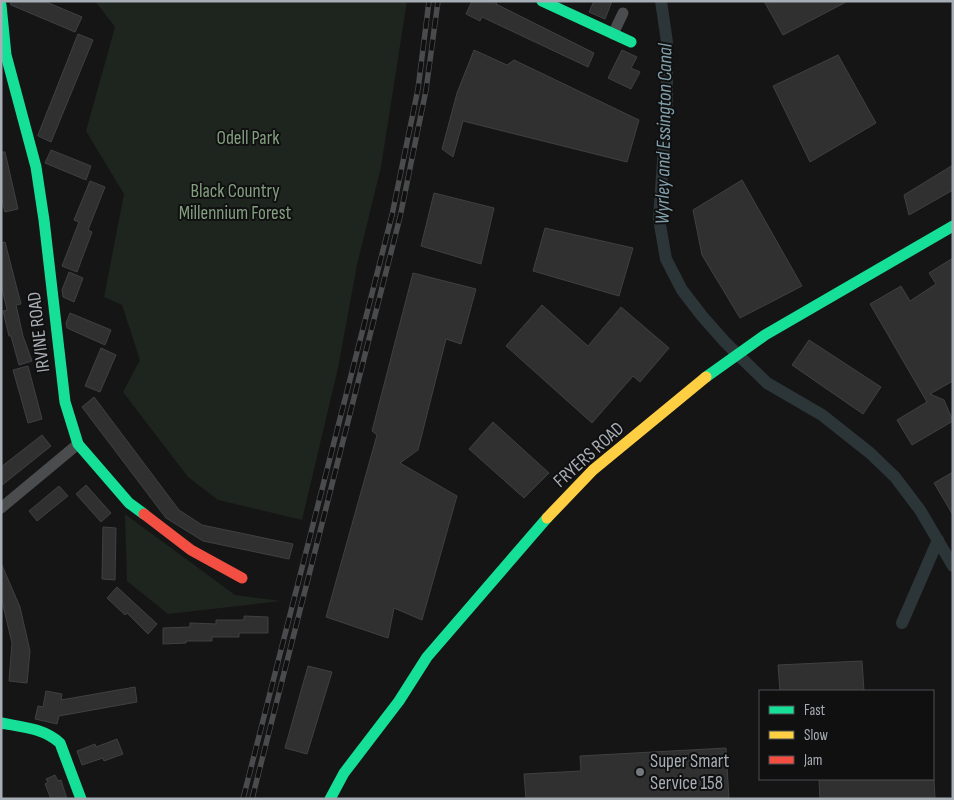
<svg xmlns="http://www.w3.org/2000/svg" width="954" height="800" font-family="'Sofia Sans Condensed',sans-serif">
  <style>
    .green { fill: #1e241e }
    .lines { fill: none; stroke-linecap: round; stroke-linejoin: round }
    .canal { stroke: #2c3538; stroke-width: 12 }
    .building { fill: #303031; stroke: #3e4042 }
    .street { stroke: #4a4c4e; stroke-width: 11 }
    .fast { stroke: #16e098; stroke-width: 11 }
    .slow { stroke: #ffcf43; stroke-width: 11 }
    .jam { stroke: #f24e42; stroke-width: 11 }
    .rail-casing { stroke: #4a4b4d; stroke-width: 5.5 }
    .rail { stroke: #101011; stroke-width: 4; stroke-dasharray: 11; stroke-linecap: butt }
    .poi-dot { fill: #75787d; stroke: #101011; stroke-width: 2 }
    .labels { text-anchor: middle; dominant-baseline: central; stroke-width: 4; stroke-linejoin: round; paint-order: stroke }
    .park-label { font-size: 19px; fill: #849f80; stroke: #101011 }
    .street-label { font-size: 19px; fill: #a8aeb5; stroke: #101011 }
    .poi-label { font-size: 19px; fill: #a8aeb5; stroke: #101011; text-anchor: start }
    .water-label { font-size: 20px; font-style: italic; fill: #82a1ad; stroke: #101011 }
  </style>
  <rect width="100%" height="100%" fill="#151516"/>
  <!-- green -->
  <g class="green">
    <polygon points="95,1 407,1 381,167 357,265 338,368 302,520 218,500 188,477 123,392 140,360 122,305 104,297 124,194 86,131 115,27"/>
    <polygon points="125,514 235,595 281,601 168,614 127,581"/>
  </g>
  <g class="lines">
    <!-- canal -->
    <g class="canal">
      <polyline points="661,1 667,42 667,103 659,219 666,259 682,290 702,316 725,342 767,383 822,415 870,453 895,477 920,510 953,566"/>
      <polyline points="902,623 938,540"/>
    </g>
  </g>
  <!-- building -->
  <g class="building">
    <polygon points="10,1 44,1 82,17 75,32 11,5"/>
    <polygon points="472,1 497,1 496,4 594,53 588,67 482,17 480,21 466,14"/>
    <polygon points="594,1 612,1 605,19 589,12"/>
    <polygon points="764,1 848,1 783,35"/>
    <polygon points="78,34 93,40 51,142 38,136 38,135"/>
    <polygon points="474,50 507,65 514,60 639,120 627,162 463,121 453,157 442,149 457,93"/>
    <polygon points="622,50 637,57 631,68 640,72 631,89 608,78"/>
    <polygon points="838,55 876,123 810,162 773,86"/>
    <polygon points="51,150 91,166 86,180 45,163"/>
    <polygon points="1,152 5,152 18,209 5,212 1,197"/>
    <polygon points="953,165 953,190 909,215 904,195"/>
    <polygon points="742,180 802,286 740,318 702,255 693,210"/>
    <polygon points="90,181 105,187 88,230 92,232 77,272 62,266 79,222 74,220"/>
    <polygon points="434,193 494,208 481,264 421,246"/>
    <polygon points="545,228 633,248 619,296 533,271"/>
    <polygon points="5,242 21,304 16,305 23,336 32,361 19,365 11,336 9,336 3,311 7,310 1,284 1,243"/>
    <polygon points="953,258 953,381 930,394 944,400 953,421 912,445 897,420 927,402 870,304 901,286 910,301 936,284 929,273"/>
    <polygon points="69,272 83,278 74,302 63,297 62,290"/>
    <polygon points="413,273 476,289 461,344 446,339 418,450 400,463 457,496 422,620 394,608 388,638 326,617 377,435 372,431"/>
    <polygon points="542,305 588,346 621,307 669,348 640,382 633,376 592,423 506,346"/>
    <polygon points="70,313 111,330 105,345 67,328 66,323"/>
    <polygon points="809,340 881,387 863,414 792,365"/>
    <polygon points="101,348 116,355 100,392 85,386"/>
    <polygon points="28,366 42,419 28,423 13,370"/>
    <polygon points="94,397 179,510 202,525 293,544 289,559 203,541 166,518 82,407"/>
    <polygon points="493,422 549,473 524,498 469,449"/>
    <polygon points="42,435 51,446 1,486 1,467"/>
    <polygon points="953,472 953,515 934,483"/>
    <polygon points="86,485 111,513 101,522 76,494"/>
    <polygon points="59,486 68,496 37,521 29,511"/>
    <polygon points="103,527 116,528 115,580 102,579"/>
    <polygon points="1,563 20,607 30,651 27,683 9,681 12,643 1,597"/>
    <polygon points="117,587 157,624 148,634 127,613 125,615 107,598"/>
    <polygon points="244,616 268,617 268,633 239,633 239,637 212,637 212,641 186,641 186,643 163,644 163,628 190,627 190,623 216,624 216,620 244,620"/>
    <polygon points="862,661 864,691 780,691 778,665"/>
    <polygon points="308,666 332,672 307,754 285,748"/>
    <polygon points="135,687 137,702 59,716 57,724 35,719 38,706 43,707 46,691 62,694 61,700"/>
    <polygon points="117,739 123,754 104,761 103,758 82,765 77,751 95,744 96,747"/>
    <polygon points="726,748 729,799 526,799 524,774 581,771 580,756"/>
    <polygon points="55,775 58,781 61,780 67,799 51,799 45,784 48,782 46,779"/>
    <polygon points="819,779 934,779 935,799 820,799"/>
  </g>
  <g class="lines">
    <!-- street -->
    <g class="street">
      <polyline points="613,34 623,13"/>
      <polyline points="1,508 78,444"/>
    </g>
    <!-- fast -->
    <g class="fast">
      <polyline points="542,1 631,42"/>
      <polyline points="1,5 6,55 36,167 44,220 65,402 78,444 129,503 144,514"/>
      <polyline points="706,377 765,335 953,226"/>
      <path d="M1,723C22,727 43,728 60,743L81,799"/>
      <polyline points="330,799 344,773 399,701 427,657 547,518"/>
    </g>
    <!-- slow -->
    <polyline class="slow" points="547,518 593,470 706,377"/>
    <!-- jam -->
    <polyline class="jam" points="144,514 191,550 242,578"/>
    <defs>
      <g id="rail">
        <polyline points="243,799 392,215 418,89 429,1"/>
        <polyline points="252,799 400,217 426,90 438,1"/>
      </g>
    </defs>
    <!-- rail casing -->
    <use href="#rail" class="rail-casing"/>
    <!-- rail -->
    <use href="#rail" class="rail"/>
  </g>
  <!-- markers -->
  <circle class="poi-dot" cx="640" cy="772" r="5"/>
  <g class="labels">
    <!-- park labels -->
    <g class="park-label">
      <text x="248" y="138">Odell Park</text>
      <text x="235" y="191">Black Country<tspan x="235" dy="22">Millennium Forest</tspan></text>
    </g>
    <!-- street labels -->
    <g class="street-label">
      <text transform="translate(39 332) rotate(-97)">IRVINE ROAD</text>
      <text transform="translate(589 455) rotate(-42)">FRYERS ROAD</text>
    </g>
    <!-- poi labels -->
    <g class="poi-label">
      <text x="650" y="761">Super Smart<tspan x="650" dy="22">Service 158</tspan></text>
    </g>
    <!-- water labels -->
    <g class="water-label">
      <text transform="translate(664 134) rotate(-89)">Wyrley and Essington Canal</text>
    </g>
  </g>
  <!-- border -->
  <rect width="954" height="800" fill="none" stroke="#a8aeb5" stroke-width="5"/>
  <!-- legend -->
  <rect x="759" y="690" width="175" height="90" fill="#101011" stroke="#4d4f53"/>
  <rect x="769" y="706" width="25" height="8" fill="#16e098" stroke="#4d4f53"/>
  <text x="804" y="715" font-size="15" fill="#a8aeb5">Fast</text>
  <rect x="769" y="731" width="25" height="8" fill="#ffcf43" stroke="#4d4f53"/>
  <text x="804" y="740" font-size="15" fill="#a8aeb5">Slow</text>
  <rect x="769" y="756" width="25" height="8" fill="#f24e42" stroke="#4d4f53"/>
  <text x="804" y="765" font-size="15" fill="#a8aeb5">Jam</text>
</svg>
